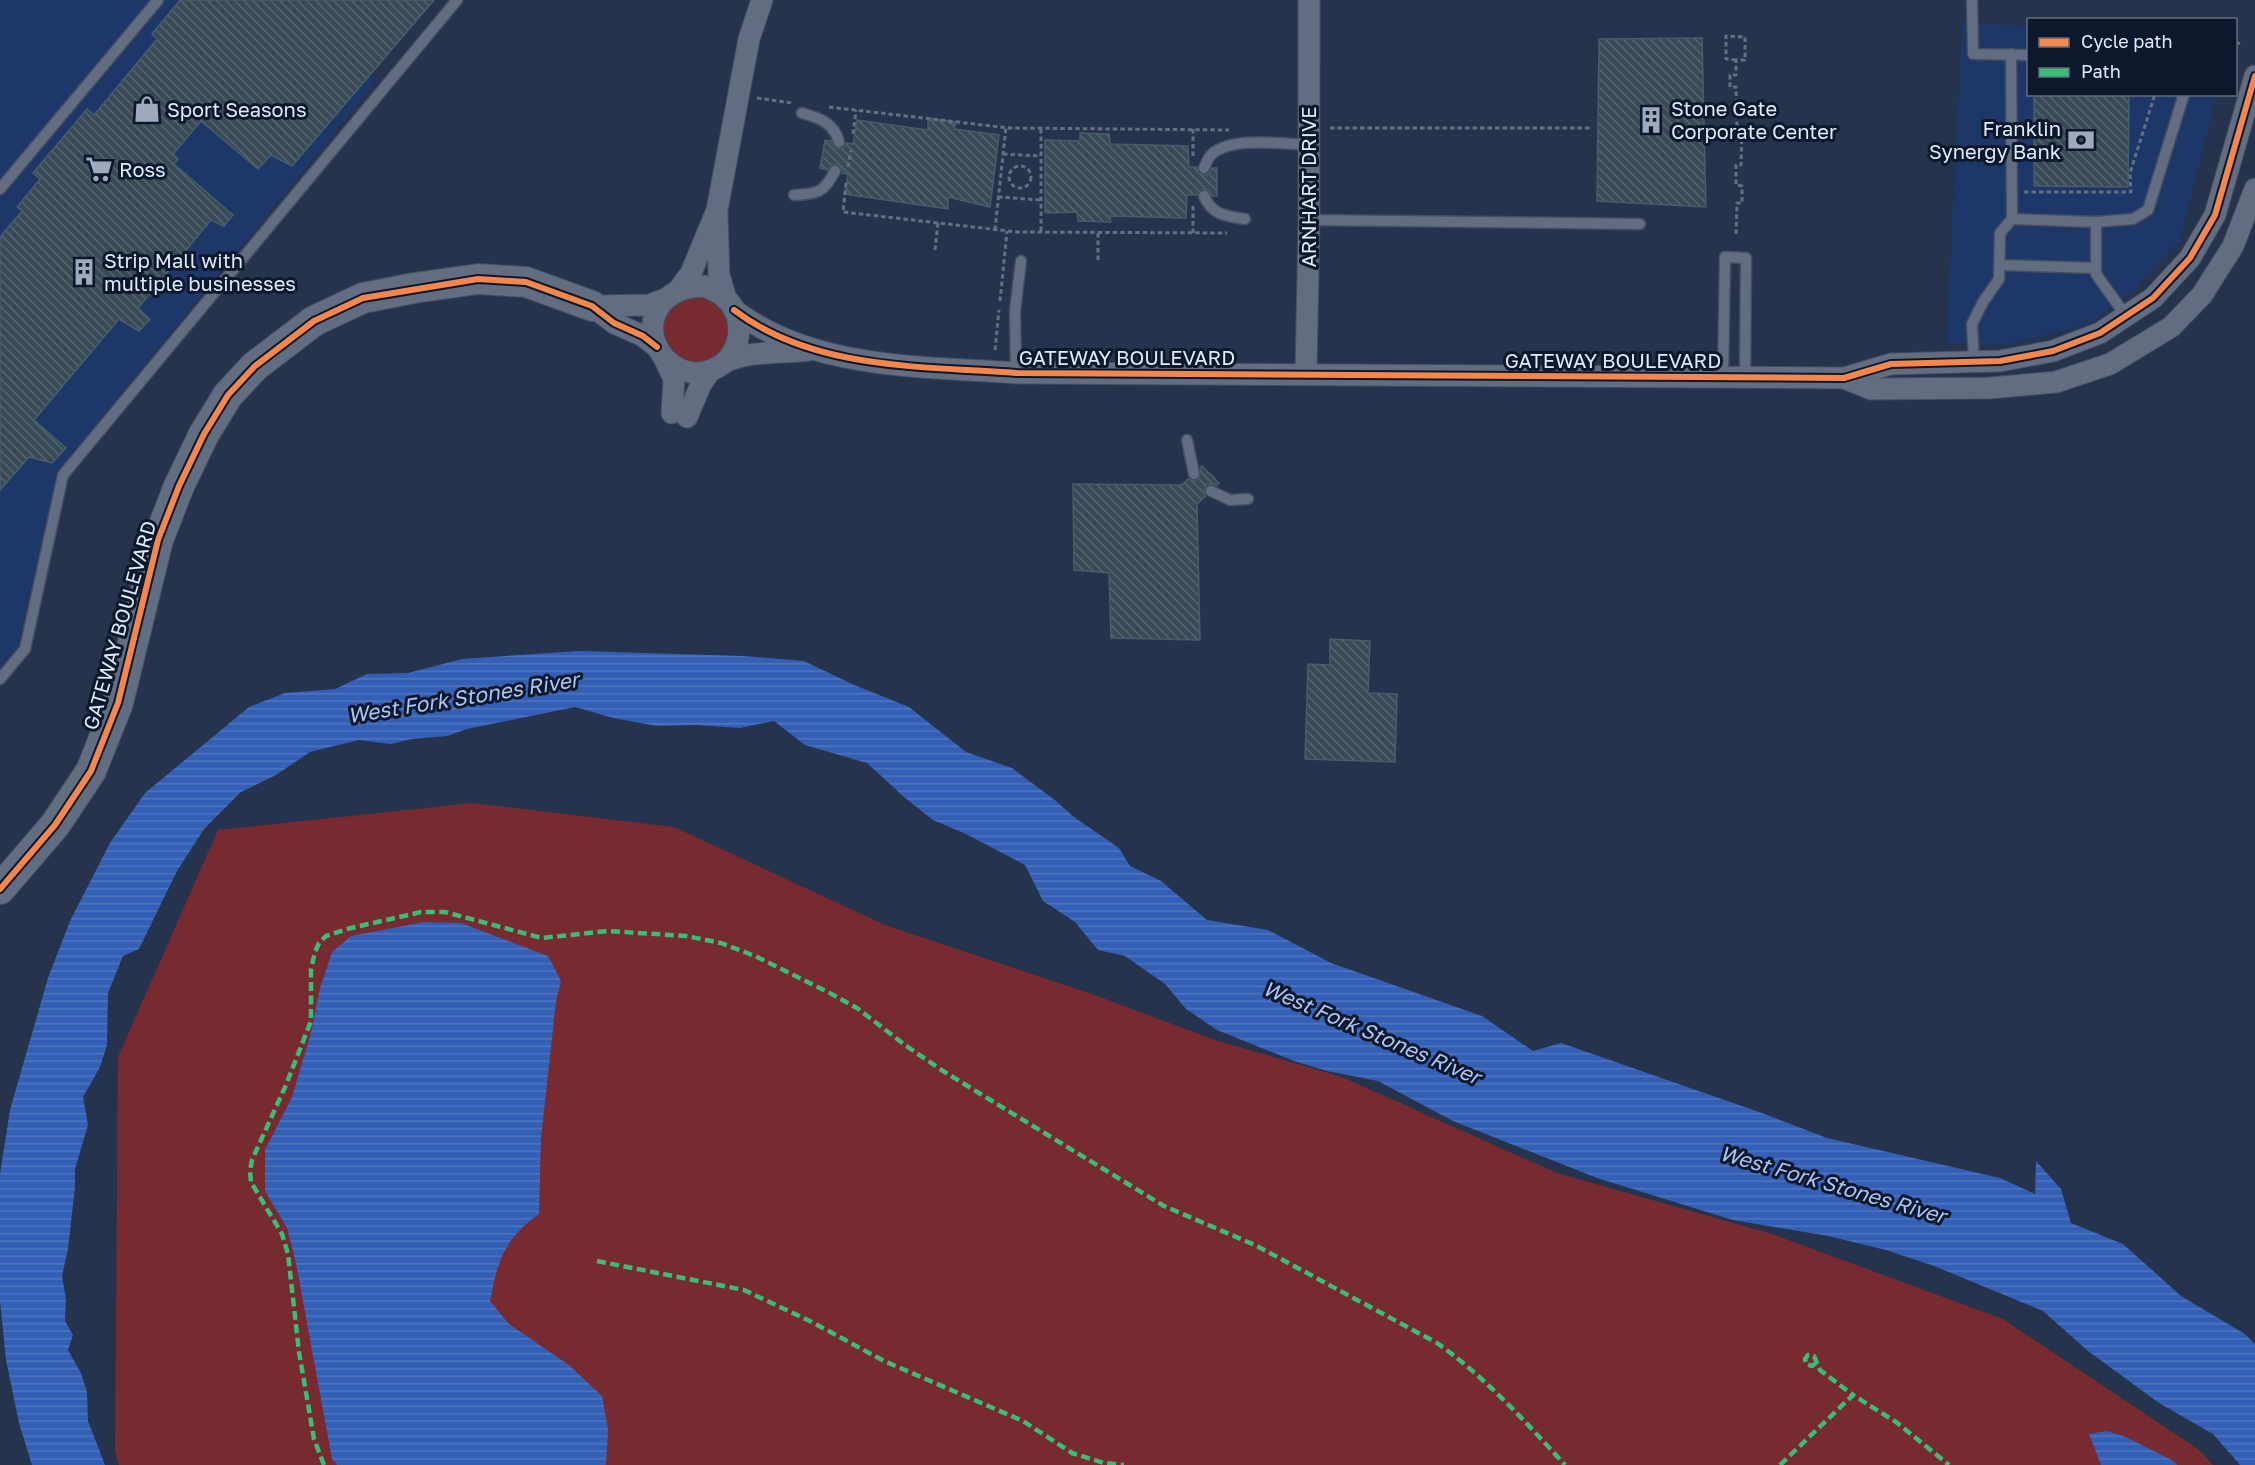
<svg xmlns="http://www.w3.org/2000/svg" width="2255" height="1465" font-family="'Golos Text',sans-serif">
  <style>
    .built { fill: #1d3769 }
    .green { fill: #772a30 }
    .water { fill: url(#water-rules) }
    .building { fill: url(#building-back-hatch); stroke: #455e6a; stroke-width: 1.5 }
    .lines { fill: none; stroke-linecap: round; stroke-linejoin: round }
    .lane-casing { stroke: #444d61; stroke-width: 13 }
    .street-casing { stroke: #444d61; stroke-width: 23 }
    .secondary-casing { stroke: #444d61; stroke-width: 32 }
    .path { stroke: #666f82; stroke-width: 3; stroke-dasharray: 4.5 3; stroke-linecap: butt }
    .lane { stroke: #626d82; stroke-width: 10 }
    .street { stroke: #626d82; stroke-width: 21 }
    .secondary { stroke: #626d82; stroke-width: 30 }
    .quiet { stroke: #3abd76; stroke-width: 4.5; stroke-dasharray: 9 4.5; stroke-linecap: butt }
    .cycleway-casing { stroke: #0d182c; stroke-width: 10 }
    .cycleway { stroke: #f5874c; stroke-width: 6 }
    .labels { text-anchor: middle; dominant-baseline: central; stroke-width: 6; stroke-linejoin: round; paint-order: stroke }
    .poi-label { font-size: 20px; fill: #e0eafc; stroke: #0d182c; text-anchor: start }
    .street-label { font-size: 20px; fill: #e0eafc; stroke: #0d182c }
    .water-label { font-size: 21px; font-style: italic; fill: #aac5f4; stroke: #0d182c }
  </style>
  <defs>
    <pattern id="water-rules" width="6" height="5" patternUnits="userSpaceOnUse" patternTransform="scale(1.5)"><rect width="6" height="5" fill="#335fb4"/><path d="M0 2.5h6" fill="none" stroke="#5076bf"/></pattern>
    <pattern id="building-back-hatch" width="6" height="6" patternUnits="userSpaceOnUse" patternTransform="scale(1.5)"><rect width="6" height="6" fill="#394a56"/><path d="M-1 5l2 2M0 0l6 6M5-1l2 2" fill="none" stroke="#55646f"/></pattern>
  </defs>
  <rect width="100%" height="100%" fill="#26334c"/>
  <!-- built -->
  <g class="built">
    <polygon points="0,0 286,0 378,79 58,471 18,646 0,667"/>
    <polygon points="1962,23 2028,26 2028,94 2217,95 2180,240 2133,290 2089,324 2004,345 1946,343"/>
  </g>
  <!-- green -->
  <g class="green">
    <path d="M689,295L710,298L726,313L731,336C714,364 706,367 675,358C653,324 657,317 689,295Z"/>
    <polygon points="472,803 674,827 885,925 1089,993 1215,1040 1342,1077 1557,1173 1772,1234 2003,1319 2198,1449 2213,1465 119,1465 115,1451 118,1057 218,830"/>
  </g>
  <!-- water -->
  <g class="water">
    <polygon points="579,651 743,656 804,661 852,684 909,707 966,752 1012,768 1056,801 1074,817 1119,848 1130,866 1161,881 1207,920 1268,930 1331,963 1482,1016 1533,1051 1561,1043 1762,1113 1827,1138 2000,1178 2035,1194 2036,1161 2061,1189 2071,1223 2123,1244 2181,1296 2245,1334 2255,1344 2255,1465 2240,1465 2213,1434 2159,1403 2088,1351 2043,1311 1934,1266 1886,1250 1828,1236 1733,1220 1597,1178 1453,1121 1378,1081 1327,1071 1294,1061 1217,1030 1186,1009 1165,984 1125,956 1098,950 1075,922 1043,901 1025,865 966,834 933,820 904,797 867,763 805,745 774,721 740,728 697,725 657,726 613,718 575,707 467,729 447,736 412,739 391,744 359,740 310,752 276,775 241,792 204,829 177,871 139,949 123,956 108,993 107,1045 100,1067 83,1097 88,1125 75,1169 75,1187 68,1249 62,1276 66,1299 65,1321 73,1335 68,1350 81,1373 87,1392 88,1421 105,1465 32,1465 19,1423 6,1360 0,1301 0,1174 10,1110 48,978 70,921 110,843 145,793 249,707 285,693 335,689 367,674 408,673 462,659"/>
    <path d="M424,922L461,923L548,956L561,981L556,1001L541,1139L539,1214C504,1239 498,1260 490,1301L509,1324L569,1365L602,1396L608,1429L606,1465H337L332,1459L296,1263L287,1228L265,1191V1150L292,1097L311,1033L320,988L332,952L351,936Z"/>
    <polygon points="2107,1431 2126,1437 2172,1460 2177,1465 2101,1465 2089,1434"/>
  </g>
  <!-- building -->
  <g class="building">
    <polygon points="180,0 434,0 292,166 271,155 258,169 201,121 173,154 178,159 174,164 233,215 224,226 211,220 138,308 150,319 139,331 119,319 34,420 66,448 52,463 29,457 0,490 0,237 22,211 17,207 40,179 33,173 87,109 94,115 157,39 152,34"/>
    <polygon points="1702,38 1706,207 1597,201 1599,39"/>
    <polygon points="2034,94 2129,94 2128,187 2034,186"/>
    <polygon points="928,118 956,122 954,129 999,135 990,207 948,197 948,209 845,194 848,174 842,173 841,167 834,164 827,170 820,168 825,140 831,141 834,147 838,149 844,147 846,143 853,144 857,120 928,130"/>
    <polygon points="1080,133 1109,134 1110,144 1188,146 1189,167 1197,167 1198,173 1204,175 1209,174 1212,168 1217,168 1217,196 1212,196 1208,190 1204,189 1198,192 1197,195 1187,195 1186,218 1110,216 1111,222 1078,221 1077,212 1045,213 1045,140 1080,141"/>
    <polygon points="1202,466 1219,483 1217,485 1211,484 1206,485 1204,491 1206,496 1197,504 1200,640 1111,638 1109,573 1074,570 1073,484 1182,485 1188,479 1195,481 1199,479 1200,468"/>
    <polygon points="1330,639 1370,641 1368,693 1397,694 1395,762 1305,759 1308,664 1330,665"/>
  </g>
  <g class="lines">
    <defs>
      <g id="lane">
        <polyline points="1972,0 1973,54 2028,55"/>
        <polyline points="2011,54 2012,219 2096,222"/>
        <path d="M802,113C820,118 834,123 839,142"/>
        <path d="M1204,168C1206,164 1208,158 1211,155C1230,136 1284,144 1309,145"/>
        <polyline points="0,189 158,0"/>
        <path d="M794,195C817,194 824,193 835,171"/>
        <path d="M1204,196C1212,215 1226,216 1245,219"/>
        <polyline points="1309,220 1640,224"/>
        <polyline points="1999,265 2095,268"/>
        <polyline points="2126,316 2096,274 2096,222 2133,219 2148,210 2184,94"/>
        <polyline points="1974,362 1972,324 1983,302 1999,279 2000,233 2012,219"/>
        <polyline points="1016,373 1015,311 1021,261"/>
        <polyline points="1723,377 1725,257 1746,258 1745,377"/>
        <polyline points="1187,440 1194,474"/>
        <polyline points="1211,491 1230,500 1248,499"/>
        <polyline points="0,679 25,649 63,475 457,0"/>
      </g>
      <g id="street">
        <polyline points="717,214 719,275 726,299"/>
        <path d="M704,286C710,289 719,292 724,297C743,313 743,341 728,359C720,368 707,373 695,373C659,370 637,325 666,299C677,289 690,287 704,286Z"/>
        <polyline points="677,292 691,273 717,210 749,39 762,0"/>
        <polyline points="592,306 614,323 643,336 657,347"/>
        <polyline points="592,306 649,305 665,299"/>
        <path d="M734,310C813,370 921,366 1016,373L1844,378L1891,364L2000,361L2053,351L2100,333L2153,298L2190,258L2215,215L2255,76"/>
        <polyline points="665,360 674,379 672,413"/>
        <path d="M725,362C751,350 781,354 809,350"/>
        <polyline points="1306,374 1309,220 1309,0"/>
        <polyline points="1844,378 1871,389 1990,388 2056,382 2110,364 2171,327 2202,295 2233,246 2255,189"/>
        <polyline points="687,417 701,384 710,371"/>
      </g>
      <polyline id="secondary" points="0,889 55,825 91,771 118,703 158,540 179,486 204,434 228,395 255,366 314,321 363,298 414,288 478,279 526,282 592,306"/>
    </defs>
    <!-- lane casing -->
    <use href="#lane" class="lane-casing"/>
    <!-- street casing -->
    <use href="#street" class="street-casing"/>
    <!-- secondary casing -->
    <use href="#secondary" class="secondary-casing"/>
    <!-- path -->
    <g class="path">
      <polyline points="2236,42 2242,45"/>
      <polyline points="1736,60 1726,59 1726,36 1745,37 1745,60 1736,60 1736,75 1730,75 1730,87 1736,87 1737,129"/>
      <polyline points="757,98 792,103"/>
      <polyline points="829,107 1009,128 1229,130"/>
      <polyline points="1330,128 1592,128"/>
      <polyline points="1041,129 1041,232"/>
      <polyline points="1193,129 1193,158"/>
      <polyline points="1715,129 1742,129 1741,165 1736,165 1736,185 1742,186 1742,203 1737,203 1736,235"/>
      <polyline points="853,134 856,110"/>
      <polyline points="1003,154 1040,156"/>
      <circle cx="1020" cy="177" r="11"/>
      <polyline points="848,167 851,150"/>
      <polyline points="846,183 843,212 1017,232 1227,233"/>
      <polyline points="2024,192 2131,192 2130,173 2155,94"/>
      <polyline points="998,197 1041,200"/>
      <polyline points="1193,206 1193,233"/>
      <polyline points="995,230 1006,127"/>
      <polyline points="935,250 938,223"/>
      <polyline points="1098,260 1098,232"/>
      <polyline points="1000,301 1007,231"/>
      <polyline points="995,350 999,310"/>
    </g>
    <!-- lane -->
    <use href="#lane" class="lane"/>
    <!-- street -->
    <use href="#street" class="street"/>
    <!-- secondary -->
    <use href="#secondary" class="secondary"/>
    <!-- quiet -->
    <g class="quiet">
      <polyline points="597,1261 744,1290 812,1322 884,1361 1023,1421 1072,1453 1104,1463 1124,1465"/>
      <polyline points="1816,1363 1812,1366 1806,1364 1805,1359 1808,1355 1814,1356 1820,1370 1853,1395"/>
      <path d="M324,1465L314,1439L299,1352L288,1254L282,1234L251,1182L250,1171L252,1160L286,1085L311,1021V969L315,952L319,943L326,936L347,929L421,912H445L542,938L608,931L686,936L721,943L755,956L828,992L857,1008L905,1045L943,1071L1164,1206L1255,1245L1437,1343C1486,1378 1525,1421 1565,1465"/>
      <polyline points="1780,1465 1853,1395 1896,1422 1949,1465"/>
    </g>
    <defs>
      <g id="cycleway">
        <path d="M734,310C813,370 921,366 1016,373L1844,378L1891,364L2000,361L2053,351L2100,333L2153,298L2190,258L2215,215L2255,76"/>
        <polyline points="0,889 55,825 91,771 118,703 158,540 179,486 204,434 228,395 255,366 314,321 363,298 478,279 526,282 592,306 614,323 643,336 657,347"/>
      </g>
    </defs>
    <!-- cycleway casing -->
    <use href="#cycleway" class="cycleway-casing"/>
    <!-- cycleway -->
    <use href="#cycleway" class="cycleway"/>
  </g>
  <!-- icons -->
  <defs>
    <symbol id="shop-bare" viewBox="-9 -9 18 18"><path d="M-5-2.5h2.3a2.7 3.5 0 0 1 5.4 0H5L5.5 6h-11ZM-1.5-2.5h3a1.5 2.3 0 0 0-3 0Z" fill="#9faabe" stroke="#0d182c" stroke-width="2.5" paint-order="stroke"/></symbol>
    <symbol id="building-bare" viewBox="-9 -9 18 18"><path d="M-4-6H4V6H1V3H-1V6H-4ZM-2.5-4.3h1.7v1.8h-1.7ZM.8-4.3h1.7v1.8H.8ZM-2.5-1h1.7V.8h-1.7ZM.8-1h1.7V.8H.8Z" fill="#9faabe" stroke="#0d182c" stroke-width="2.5" paint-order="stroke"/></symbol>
    <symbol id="bank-bare" viewBox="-9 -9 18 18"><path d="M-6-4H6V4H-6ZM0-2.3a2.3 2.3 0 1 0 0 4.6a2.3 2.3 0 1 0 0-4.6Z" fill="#9faabe" stroke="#0d182c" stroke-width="2.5" paint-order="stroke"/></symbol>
    <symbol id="supermarket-bare" viewBox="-9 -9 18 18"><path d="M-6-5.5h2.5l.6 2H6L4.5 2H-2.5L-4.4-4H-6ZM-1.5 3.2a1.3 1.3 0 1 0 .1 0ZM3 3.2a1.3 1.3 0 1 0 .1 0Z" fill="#9faabe" stroke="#0d182c" stroke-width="2.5" paint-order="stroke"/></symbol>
  </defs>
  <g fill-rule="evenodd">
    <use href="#shop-bare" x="128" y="90" width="38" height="38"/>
    <use href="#building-bare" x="1632" y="101" width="38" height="38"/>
    <use href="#bank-bare" x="2062" y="121" width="38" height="38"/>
    <use href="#supermarket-bare" x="80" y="150" width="38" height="38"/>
    <use href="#building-bare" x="65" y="253" width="38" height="38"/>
  </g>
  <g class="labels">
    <!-- poi labels -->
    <g class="poi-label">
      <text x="1671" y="108">Stone Gate<tspan x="1671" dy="23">Corporate Center</tspan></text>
      <text x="167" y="109">Sport Seasons</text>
      <text x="2061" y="128" text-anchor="end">Franklin<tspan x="2061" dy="23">Synergy Bank</tspan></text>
      <text x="119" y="169">Ross</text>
      <text x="104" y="260">Strip Mall with<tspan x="104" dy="23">multiple businesses</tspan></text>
    </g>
    <!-- street labels -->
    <g class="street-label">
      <text transform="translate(1308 187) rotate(-90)">ARNHART DRIVE</text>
      <text x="1127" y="357">GATEWAY BOULEVARD</text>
      <text x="1613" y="360">GATEWAY BOULEVARD</text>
      <text transform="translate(119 625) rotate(-74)">GATEWAY BOULEVARD</text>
    </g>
    <!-- water labels -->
    <g class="water-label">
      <text transform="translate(463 697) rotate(-9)">West Fork Stones River</text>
      <text transform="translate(1372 1032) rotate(23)">West Fork Stones River</text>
      <text transform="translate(1833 1184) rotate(16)">West Fork Stones River</text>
    </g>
  </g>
  <!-- legend -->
  <rect x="2027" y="18" width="210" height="78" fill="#0d182c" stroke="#616c7f" stroke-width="1.5"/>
  <rect x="2039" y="38" width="30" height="9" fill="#f5874c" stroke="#616c7f" stroke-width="1.5"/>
  <text x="2081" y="48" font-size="18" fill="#e0eafc">Cycle path</text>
  <rect x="2039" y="68" width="30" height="9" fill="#3abd76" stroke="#616c7f" stroke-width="1.5"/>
  <text x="2081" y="78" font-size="18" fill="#e0eafc">Path</text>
</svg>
